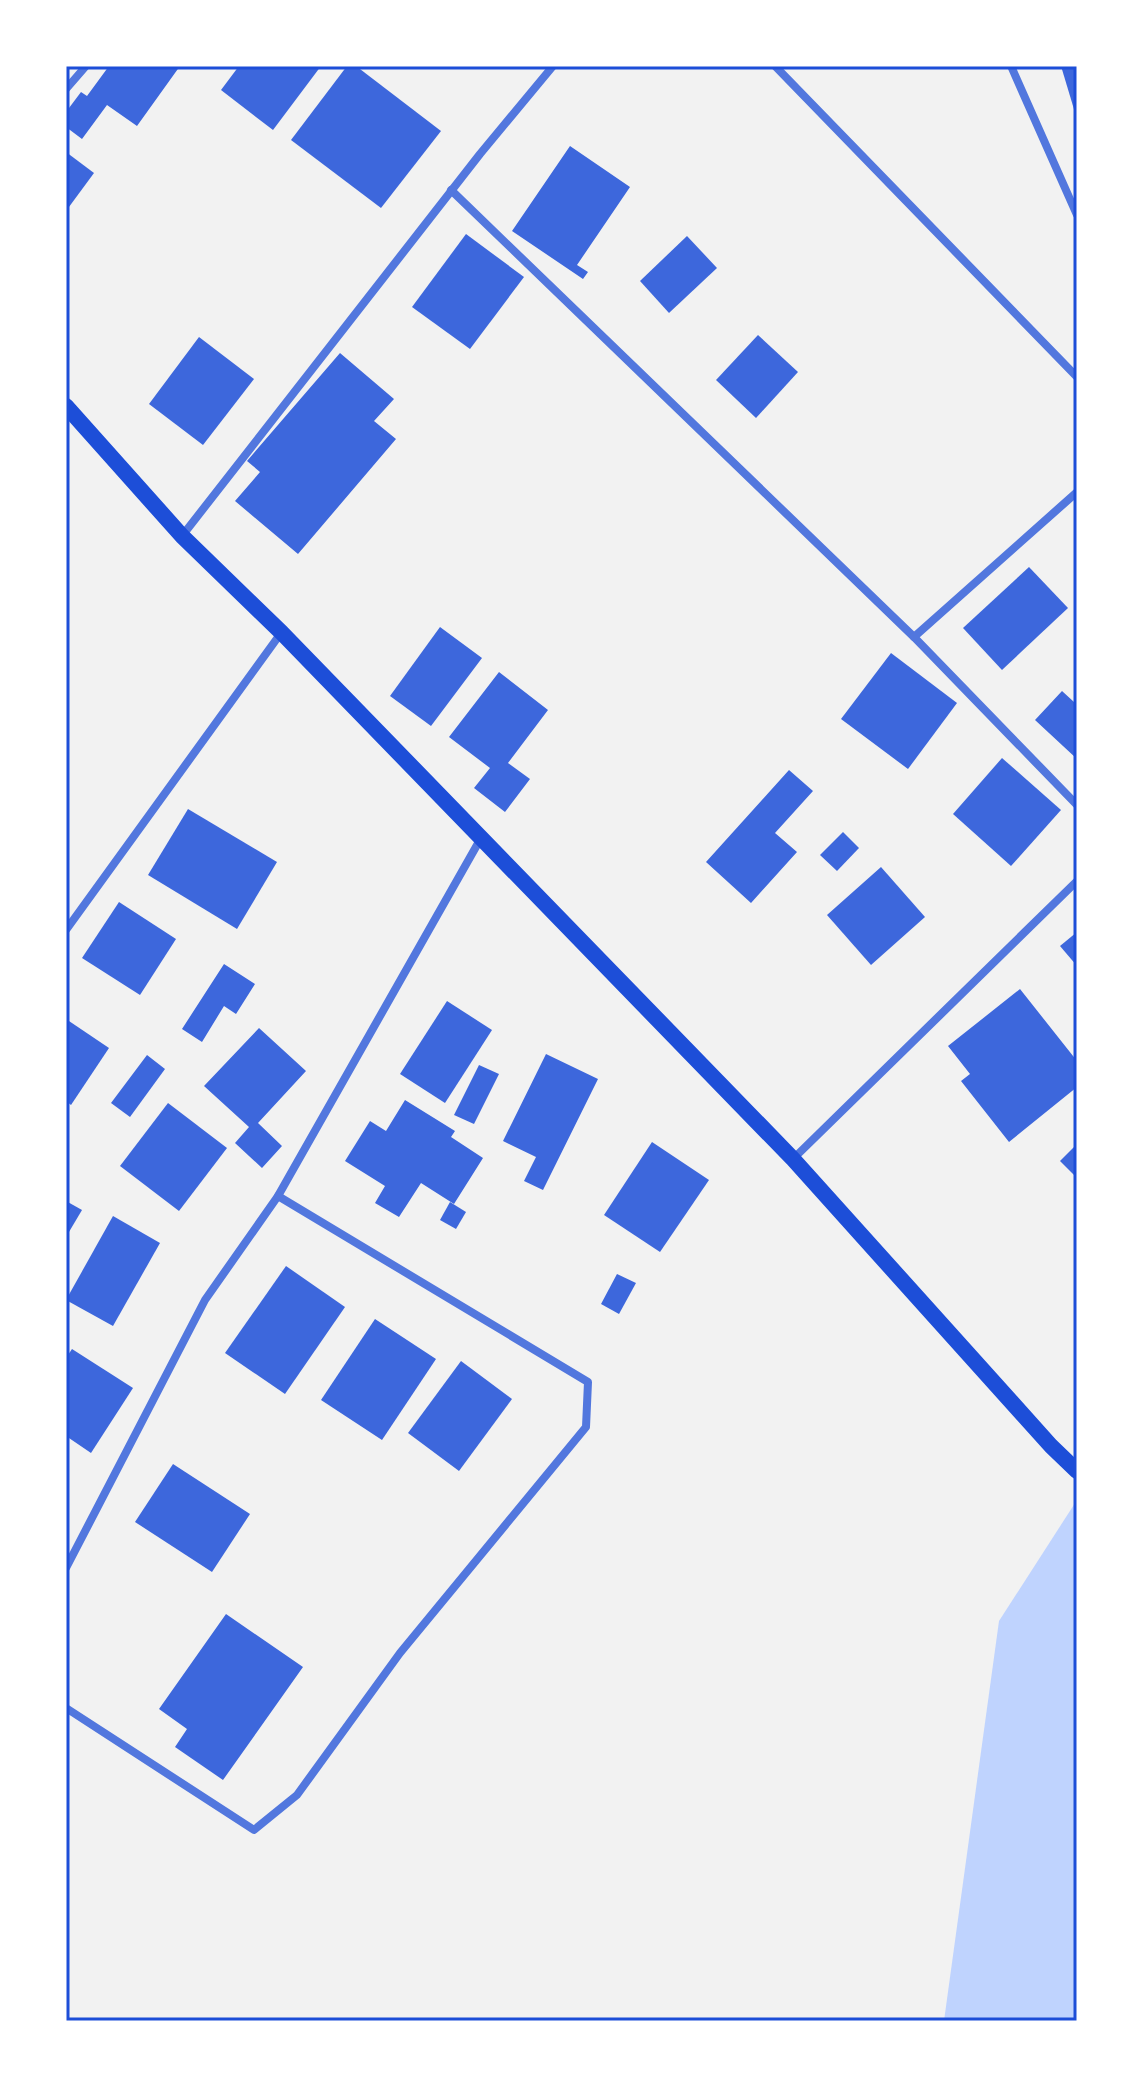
<svg xmlns="http://www.w3.org/2000/svg" width="1143" height="2087" font-family="'Asap Condensed',sans-serif">
  <style>
    .water { fill: #bfd3fe }
    .building { fill: #3d67dc }
    .lines { fill: none; stroke-linecap: round; stroke-linejoin: round }
    .minor { stroke: #5277de; stroke-width: 8 }
    .secondary { stroke: #1d4ed8; stroke-width: 16 }
    .neatline { fill: none; stroke: #1d4ed8; stroke-width: 3 }
  </style>
  <rect width="100%" height="100%" fill="#f2f2f2"/>
  <!-- water -->
  <polygon class="water" points="1077,1500 1077,2021 944,2021 999,1621"/>
  <!-- building -->
  <g class="building">
    <polygon points="109,66 180,66 137,126 107,105 82,139 66,127 66,112 81,92 87,96"/>
    <polygon points="239,66 321,66 273,130 221,90"/>
    <polygon points="347,66 356,66 441,131 381,208 291,140"/>
    <polygon points="1061,66 1077,66 1077,116 1076,116"/>
    <polygon points="570,146 630,187 577,265 588,272 583,279 512,231"/>
    <polygon points="66,152 94,173 66,211"/>
    <polygon points="466,234 524,277 470,349 412,307"/>
    <polygon points="687,236 717,268 669,313 640,281"/>
    <polygon points="758,335 798,372 756,418 716,380"/>
    <polygon points="199,337 254,379 203,445 149,404"/>
    <polygon points="340,353 394,399 374,421 396,439 298,554 235,501 260,472 247,461"/>
    <polygon points="1029,567 1068,608 1002,670 963,628"/>
    <polygon points="440,627 482,658 431,726 390,696"/>
    <polygon points="891,653 957,703 908,769 841,719"/>
    <polygon points="499,672 548,710 508,763 530,779 505,812 474,788 490,768 449,737"/>
    <polygon points="1062,691 1074,702 1077,698 1077,759 1035,720"/>
    <polygon points="1002,758 1061,810 1011,866 953,814"/>
    <polygon points="789,770 813,791 775,833 797,852 751,903 706,862"/>
    <polygon points="188,809 277,862 237,929 148,875"/>
    <polygon points="843,832 859,848 837,871 820,855"/>
    <polygon points="881,867 925,917 871,965 827,915"/>
    <polygon points="119,902 176,939 140,995 82,958"/>
    <polygon points="1077,932 1077,966 1060,946"/>
    <polygon points="224,964 255,984 236,1014 224,1006 202,1042 182,1029"/>
    <polygon points="1020,989 1077,1061 1077,1087 1009,1142 961,1081 970,1074 948,1046"/>
    <polygon points="447,1001 492,1030 445,1103 400,1074"/>
    <polygon points="66,1019 109,1048 71,1105 66,1101"/>
    <polygon points="259,1028 306,1071 258,1123 282,1146 262,1168 235,1143 249,1127 204,1086"/>
    <polygon points="546,1054 598,1079 543,1190 524,1181 536,1157 503,1141"/>
    <polygon points="147,1055 165,1069 130,1117 111,1103"/>
    <polygon points="479,1065 499,1074 474,1124 454,1115"/>
    <polygon points="405,1100 455,1131 451,1137 483,1158 454,1204 421,1183 399,1217 375,1203 385,1186 345,1161 370,1121 386,1131"/>
    <polygon points="168,1103 227,1148 179,1211 120,1166"/>
    <polygon points="652,1142 709,1180 660,1252 604,1215"/>
    <polygon points="1077,1144 1077,1178 1060,1161"/>
    <polygon points="66,1201 82,1210 66,1237"/>
    <polygon points="450,1202 466,1212 456,1229 440,1220"/>
    <polygon points="113,1216 160,1243 113,1326 66,1300"/>
    <polygon points="286,1266 345,1307 285,1394 225,1353"/>
    <polygon points="617,1274 636,1283 619,1314 601,1304"/>
    <polygon points="375,1319 436,1359 382,1440 321,1400"/>
    <polygon points="72,1349 133,1388 91,1453 66,1436 66,1358"/>
    <polygon points="461,1361 512,1399 459,1471 408,1433"/>
    <polygon points="173,1464 250,1514 212,1572 135,1522"/>
    <polygon points="226,1614 303,1667 223,1780 175,1747 187,1729 159,1709"/>
  </g>
  <g class="lines">
    <!-- minor -->
    <g class="minor">
      <polyline points="775,66 1077,377"/>
      <polyline points="1011,66 1077,215"/>
      <polyline points="66,89 86,66"/>
      <polyline points="451,190 914,637 1077,805"/>
      <polyline points="182,536 480,154 553,66"/>
      <polyline points="914,637 1077,492"/>
      <polyline points="66,930 281,633"/>
      <polyline points="793,1159 1077,881"/>
      <polyline points="66,1568 205,1300 278,1196 481,838"/>
      <polyline points="66,1708 254,1830 297,1795 400,1653 586,1427 588,1382 278,1196"/>
    </g>
    <!-- secondary -->
    <polyline class="secondary" points="66,406 182,536 282,633 793,1159 1051,1446 1077,1471"/>
  </g>
  <!-- border -->
  <rect width="1143" height="2087" fill="none" stroke="#ffffff" stroke-width="136"/>
  <rect x="68" y="68" width="1007" height="1951" class="neatline"/>
</svg>
